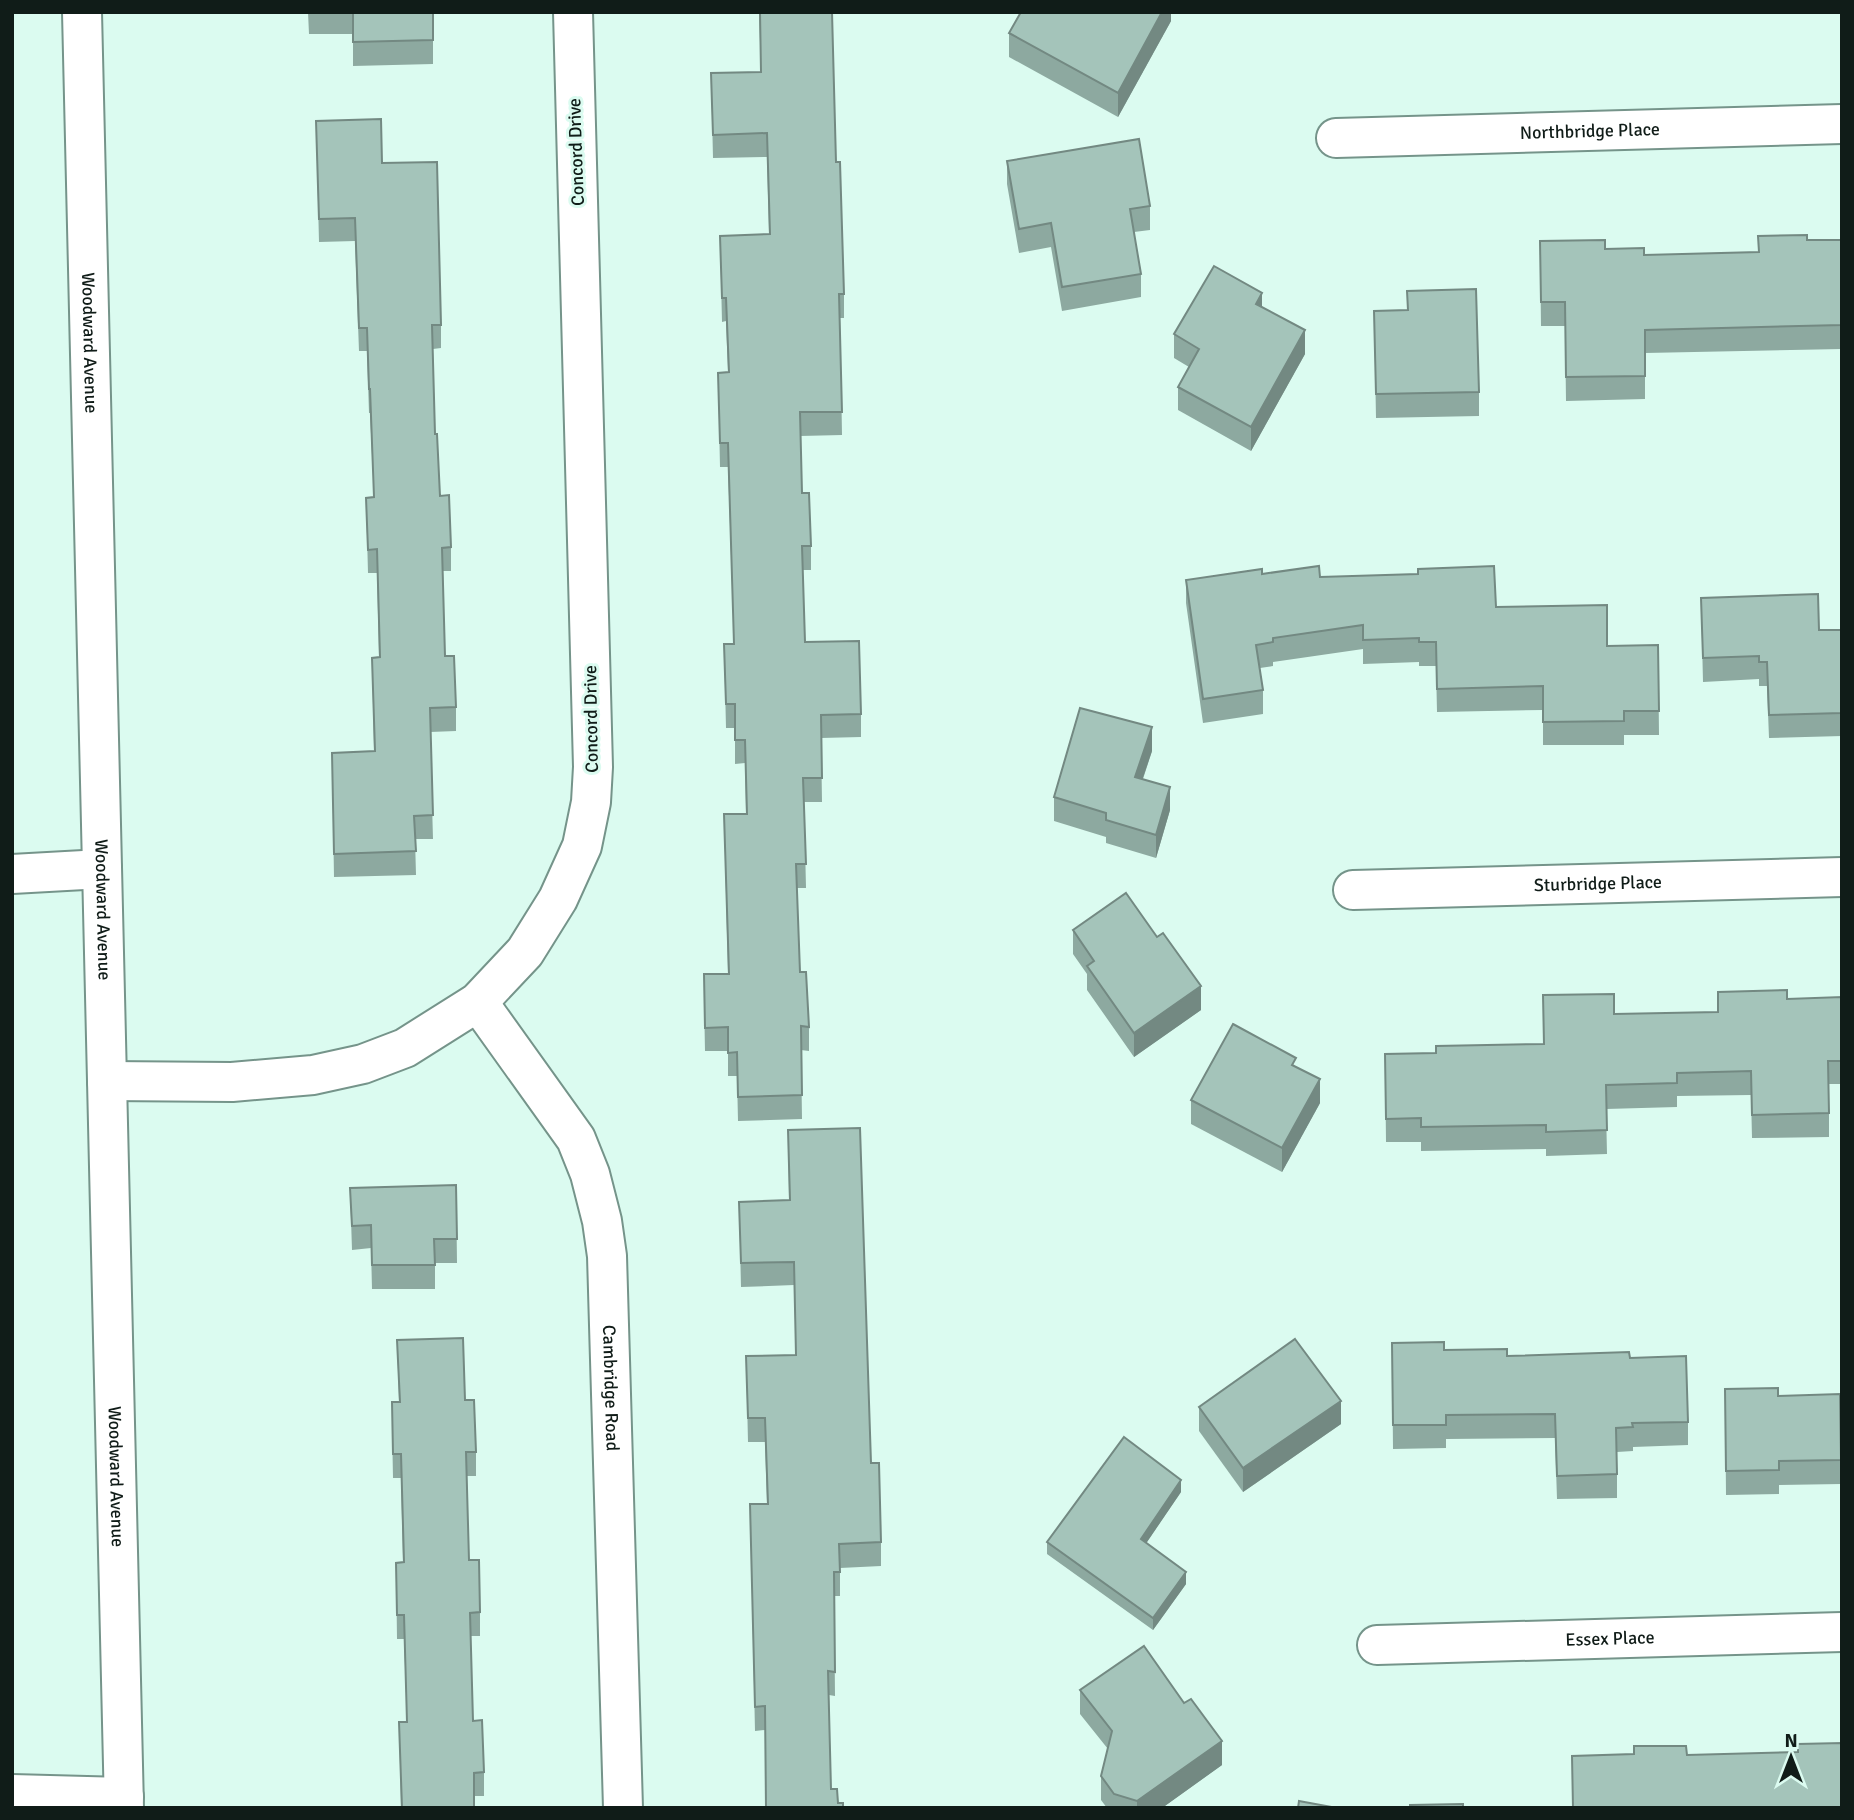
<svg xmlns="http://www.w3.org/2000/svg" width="1854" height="1820" font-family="Signika,sans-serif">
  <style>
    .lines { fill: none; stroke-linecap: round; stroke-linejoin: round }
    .street-casing { stroke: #75948a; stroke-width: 42 }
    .secondary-casing { stroke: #75948a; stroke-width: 42 }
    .street { stroke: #fff; stroke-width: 38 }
    .secondary { stroke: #fff; stroke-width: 38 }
    .wall { fill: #8da9a0 }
    .shaded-wall { fill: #738982 }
    .building { fill: #a4c4ba; stroke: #738982; stroke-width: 2 }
    .labels { text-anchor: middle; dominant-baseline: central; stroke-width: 6; stroke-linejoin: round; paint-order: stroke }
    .street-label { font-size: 18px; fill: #101c18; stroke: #dbfbf0 }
  </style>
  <rect width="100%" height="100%" fill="#dbfbf0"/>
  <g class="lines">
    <defs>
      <g id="street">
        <path id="s1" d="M1336,138L1842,124"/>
        <polyline points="12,874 102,869"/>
        <path id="s2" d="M1353,890L1842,877"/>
        <path id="s3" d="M478,1002L576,1139L590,1174L602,1221L607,1256L623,1808"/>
        <polyline points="107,1081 232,1082 313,1075 363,1064 405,1048 478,1002 525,952 558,899 582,846 591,802 593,767 573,12"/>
        <path id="s4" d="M1377,1645L1842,1632"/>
        <polyline points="12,1794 124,1797"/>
      </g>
      <g id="secondary">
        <path id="s5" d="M82,12L124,1808"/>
      </g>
    </defs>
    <!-- street casing -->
    <use href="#street" class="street-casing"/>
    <!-- secondary casing -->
    <use href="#secondary" class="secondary-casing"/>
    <!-- street -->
    <use href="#street" class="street"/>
    <!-- secondary -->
    <use href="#secondary" class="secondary"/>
  </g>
  <!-- wall -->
  <g class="wall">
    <polygon points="308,12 433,12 433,64 353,66 353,34 309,34"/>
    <polygon points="759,12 832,12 836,162 844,294 844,318 840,318 842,435 800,436 802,493 811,546 811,570 802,570 805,642 861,714 861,737 821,738 822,802 804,802 806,888 797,888 800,972 809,1027 809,1051 801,1050 802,1119 738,1121 737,1076 728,1076 728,1051 705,1051 704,998 704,974 728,974 724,814 746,814 745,763 735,764 735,728 726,728 724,644 734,644 728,467 720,467 718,373 728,372 726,321 722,322 720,236 769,234 767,157 713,158 711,73 761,72"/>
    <polygon points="1171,12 1171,21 1118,117 1009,57 1009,33"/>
    <polygon points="316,121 382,163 441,325 441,348 433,349 435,434 440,496 451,547 451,571 443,571 445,656 456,707 456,731 430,732 433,839 415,839 416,875 334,877 332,753 374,751 372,658 379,657 377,573 368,573 366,498 374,497 370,413 369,413 367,351 359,351 355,241 319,242"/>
    <polygon points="1007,161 1150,206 1150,230 1134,232 1141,274 1141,297 1062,311 1051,247 1019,253 1007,184"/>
    <polygon points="1758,236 1807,240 1842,240 1842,349 1645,353 1645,399 1566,401 1565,326 1541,326 1540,241 1644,255 1758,252"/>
    <polygon points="1407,291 1479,392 1479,416 1376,418 1374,311 1407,310"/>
    <polygon points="1262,307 1305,354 1251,451 1178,410 1178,387 1189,367 1174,358 1174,334"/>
    <polygon points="1262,574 1320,577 1496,607 1607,646 1658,645 1659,735 1624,735 1624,745 1543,745 1543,710 1437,712 1436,666 1419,666 1419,662 1363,664 1363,649 1273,662 1273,666 1260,668 1263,690 1263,714 1203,723 1186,603 1186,580"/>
    <polygon points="1701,598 1819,630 1842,630 1842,736 1769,738 1767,686 1759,686 1759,679 1703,682"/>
    <polygon points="1152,751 1143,779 1170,810 1156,858 1106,843 1106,837 1054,821 1054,797"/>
    <polygon points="1073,930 1201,1010 1134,1057 1087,990 1087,974 1073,954"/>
    <polygon points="1718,992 1787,999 1842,997 1842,1084 1829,1084 1829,1137 1752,1138 1751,1095 1677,1096 1677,1107 1606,1109 1607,1154 1546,1156 1546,1149 1421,1151 1421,1142 1386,1142 1385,1054 1436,1053 1544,1044 1614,1014 1718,1012"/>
    <polygon points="1191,1100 1320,1103 1282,1172 1191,1124"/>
    <polygon points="788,1130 871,1463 881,1542 881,1566 840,1568 840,1596 834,1596 835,1696 829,1695 831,1789 838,1803 843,1808 765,1730 755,1731 750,1504 767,1504 765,1442 748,1442 746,1356 796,1355 794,1285 741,1287 739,1202 789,1200"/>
    <polygon points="456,1185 457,1263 435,1263 435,1289 372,1289 371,1248 352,1250 350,1188"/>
    <polygon points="397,1340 465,1400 476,1452 476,1476 467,1476 469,1560 480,1612 480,1636 470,1636 473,1721 484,1772 484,1796 474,1796 474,1808 401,1808 399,1722 407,1722 404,1639 397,1639 396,1563 403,1562 401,1478 393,1478 392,1426 392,1402 399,1402"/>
    <polygon points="1392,1343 1444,1350 1507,1356 1630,1358 1688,1422 1688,1445 1633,1447 1633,1451 1617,1452 1617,1498 1557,1499 1555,1438 1446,1439 1446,1448 1393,1449"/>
    <polygon points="1725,1389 1778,1396 1840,1394 1841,1484 1779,1485 1779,1494 1726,1495"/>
    <polygon points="1199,1407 1341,1424 1243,1492 1199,1431"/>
    <polygon points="1181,1492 1146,1543 1186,1584 1153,1630 1047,1554 1047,1542"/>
    <polygon points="1080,1690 1222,1765 1162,1808 1107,1808 1101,1800 1101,1776 1108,1749 1080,1714"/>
  </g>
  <!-- shaded-wall -->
  <g class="shaded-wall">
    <polygon points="1162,12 1171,12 1171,21 1118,117 1118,93"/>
    <polygon points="1262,293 1262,317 1256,304"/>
    <polygon points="1305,330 1305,354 1251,451 1251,427"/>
    <polygon points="1152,727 1152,751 1135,801 1135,777"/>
    <polygon points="1170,787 1170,810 1156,858 1156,835"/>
    <polygon points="1201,986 1201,1010 1134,1057 1134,1033"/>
    <polygon points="1320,1079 1320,1103 1282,1172 1282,1148"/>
    <polygon points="1341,1401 1341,1424 1243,1492 1243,1468"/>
    <polygon points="1181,1480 1181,1492 1141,1551 1141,1539"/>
    <polygon points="1186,1572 1186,1584 1153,1630 1153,1618"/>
    <polygon points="1222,1741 1222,1765 1162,1808 1137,1808 1137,1801"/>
  </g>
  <!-- building -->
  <g class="building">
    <polygon points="353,12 433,12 433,40 353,42"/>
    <polygon points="760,12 832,12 836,162 840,162 844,294 839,294 842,412 800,412 802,493 809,493 811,546 802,546 805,642 859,641 861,714 821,715 822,778 803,778 806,864 796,864 800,972 806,972 809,1027 801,1026 802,1095 738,1097 737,1052 728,1053 728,1027 705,1028 704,974 729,974 724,814 747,814 745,740 735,740 735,704 726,704 724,644 734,644 728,443 720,443 718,373 729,372 726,298 722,298 720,236 770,234 767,133 713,135 711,73 761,72"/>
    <polygon points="1021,12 1162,12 1118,93 1009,33"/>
    <polygon points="381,119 382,163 437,162 441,325 432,325 435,434 437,434 440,496 449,495 451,547 442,548 445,656 454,656 456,707 430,708 433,815 414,816 416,851 334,854 332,753 375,751 372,658 380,657 377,549 368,550 366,498 374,497 370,389 369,389 367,328 359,328 355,218 319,219 316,121"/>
    <polygon points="1139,139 1150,206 1130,209 1141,274 1062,287 1051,223 1019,229 1007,161"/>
    <polygon points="1807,235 1807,240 1842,240 1842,325 1645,330 1645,376 1566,377 1565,302 1541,302 1540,241 1605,240 1605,249 1644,248 1644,255 1759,252 1758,236"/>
    <polygon points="1214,266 1262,293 1256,304 1305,330 1251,427 1178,387 1199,349 1174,334"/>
    <polygon points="1476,289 1479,392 1376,394 1374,311 1408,310 1407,291"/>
    <polygon points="1319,566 1320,577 1418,574 1418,569 1494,566 1496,607 1607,605 1607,646 1658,645 1659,711 1624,711 1624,721 1543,722 1543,686 1437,689 1436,642 1419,642 1419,638 1363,640 1363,625 1273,638 1273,642 1256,645 1263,690 1203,699 1186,580 1262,569 1262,574"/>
    <polygon points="1818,594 1819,630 1842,630 1842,713 1769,715 1767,662 1759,662 1759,656 1703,658 1701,598"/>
    <polygon points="1080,708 1152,727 1135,777 1170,787 1156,835 1106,820 1106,813 1054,797"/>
    <polygon points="1126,893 1157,937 1163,933 1201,986 1134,1033 1087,966 1094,961 1073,930"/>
    <polygon points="1787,990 1787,999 1842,997 1842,1061 1828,1061 1829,1113 1752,1115 1751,1071 1677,1073 1677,1083 1606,1085 1607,1130 1546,1132 1546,1125 1421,1127 1421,1118 1386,1119 1385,1054 1436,1053 1436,1046 1544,1044 1543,995 1614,994 1614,1014 1718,1012 1718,992"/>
    <polygon points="1233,1024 1296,1058 1292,1065 1320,1079 1282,1148 1191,1100"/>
    <polygon points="860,1128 871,1463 879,1463 881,1542 839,1544 840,1572 834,1572 835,1672 828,1671 831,1789 837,1789 838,1803 843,1803 843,1808 766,1808 765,1706 755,1707 750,1504 768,1504 765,1418 748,1418 746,1356 796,1355 794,1262 741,1263 739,1202 790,1200 788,1130"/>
    <polygon points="456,1185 457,1239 434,1239 435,1265 372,1265 371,1225 352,1226 350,1188"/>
    <polygon points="463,1338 465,1400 474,1400 476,1452 466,1452 469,1560 479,1560 480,1612 470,1613 473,1721 482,1720 484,1772 474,1773 474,1808 402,1808 399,1722 407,1722 404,1615 397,1615 396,1563 404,1562 401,1454 393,1454 392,1402 400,1402 397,1340"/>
    <polygon points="1295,1339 1341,1401 1243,1468 1199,1407"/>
    <polygon points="1444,1342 1444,1350 1507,1349 1507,1356 1629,1352 1630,1358 1686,1356 1688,1422 1632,1423 1633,1427 1616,1428 1617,1474 1557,1476 1555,1414 1446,1415 1446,1425 1393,1425 1392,1343"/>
    <polygon points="1778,1388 1778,1396 1840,1394 1841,1460 1779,1461 1779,1470 1726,1471 1725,1389"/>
    <polygon points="1124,1437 1181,1480 1141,1539 1186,1572 1153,1618 1047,1542"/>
    <polygon points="1144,1646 1184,1703 1191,1699 1222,1741 1137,1801 1114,1794 1101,1776 1112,1731 1080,1690"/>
    <polygon points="1842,1743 1842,1808 1573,1808 1572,1756 1634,1754 1634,1746 1686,1746 1687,1755 1798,1752 1798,1744"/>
    <polygon points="1299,1801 1337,1808 1298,1808"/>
    <polygon points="1463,1804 1463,1808 1410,1808 1410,1805"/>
  </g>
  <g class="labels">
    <!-- street labels -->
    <g class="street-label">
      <text stroke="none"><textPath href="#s1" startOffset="254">Northbridge Place</textPath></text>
      <text transform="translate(576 152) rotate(-92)">Concord Drive</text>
      <text stroke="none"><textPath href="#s5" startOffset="331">Woodward Avenue</textPath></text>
      <text transform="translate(591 719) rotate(-91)">Concord Drive</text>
      <text stroke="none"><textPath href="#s2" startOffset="245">Sturbridge Place</textPath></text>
      <text stroke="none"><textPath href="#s5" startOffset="898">Woodward Avenue</textPath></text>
      <text stroke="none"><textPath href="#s3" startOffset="422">Cambridge Road</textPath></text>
      <text stroke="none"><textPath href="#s5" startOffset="1465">Woodward Avenue</textPath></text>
      <text stroke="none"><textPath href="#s4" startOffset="233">Essex Place</textPath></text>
    </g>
  </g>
  <!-- border -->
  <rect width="1854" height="1820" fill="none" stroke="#101c18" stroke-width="28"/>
  <!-- north arrow -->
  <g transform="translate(1791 1757)" stroke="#dbfbf0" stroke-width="5" paint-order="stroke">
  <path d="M0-5L12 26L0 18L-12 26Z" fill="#101c18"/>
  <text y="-10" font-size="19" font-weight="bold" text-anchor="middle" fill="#101c18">N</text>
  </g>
</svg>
